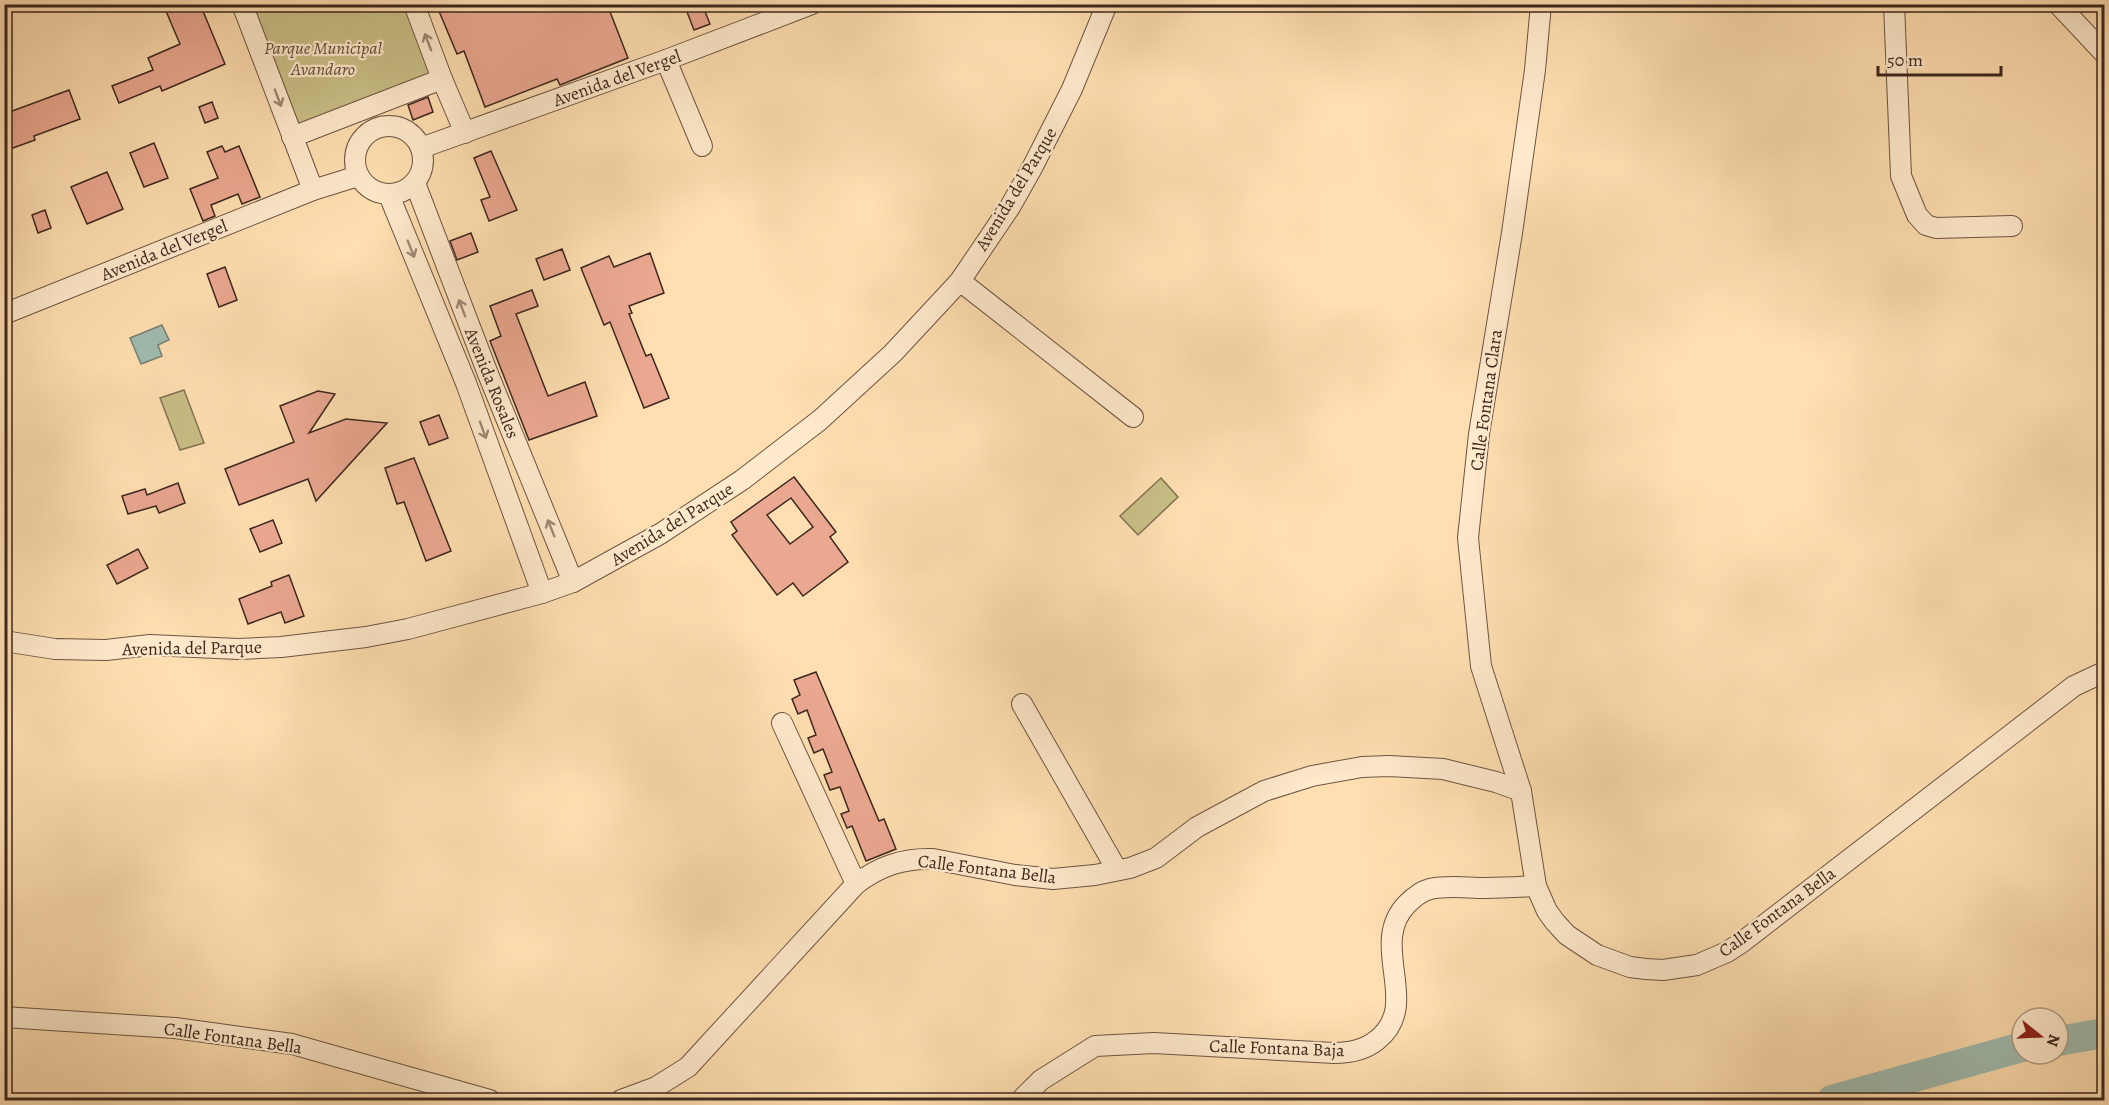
<svg xmlns="http://www.w3.org/2000/svg" width="2109" height="1105" font-family="Alegreya,serif">
  <style>
    .green { fill: #c9bf86; stroke: #827352; stroke-width: 1.5 }
    .water { fill: #a0bcb0; stroke: #788076; stroke-width: 1.5 }
    .lines { fill: none; stroke-linecap: round; stroke-linejoin: round }
    .river { stroke: #a0bcb0; stroke-width: 30 }
    .building { fill: #eba891; stroke: #3c271e; stroke-width: 1.5; fill-rule: evenodd }
    .minor-casing { stroke: #6d5543; stroke-width: 22 }
    .minor { stroke: #ffeacc; stroke-width: 20 }
    .oneway { stroke: #9e8875 }
    .labels { text-anchor: middle; dominant-baseline: central; stroke-width: 4.5; stroke-linejoin: round; paint-order: stroke }
    .park-label { font-size: 18px; font-style: italic; fill: #5f4d38; stroke: #ffeacc }
    .street-label { font-size: 18px; fill: #3c271e; stroke: #ffeacc }
  </style>
  <rect width="100%" height="100%" fill="#ffdfb1"/>
  <filter id="stains"><feTurbulence type="fractalNoise" baseFrequency=".00333" numOctaves="4"/><feColorMatrix values="0 0 0 0 .2 0 0 0 0 .09 0 0 0 0 .02 0 0 0 .5 -.17"/></filter>
  <radialGradient id="worn" r=".72"><stop offset=".6" stop-color="#630" stop-opacity="0"/><stop offset="1" stop-color="#630" stop-opacity=".3"/></radialGradient>
  <!-- green -->
  <g class="green">
    <polygon points="245,5 412,5 438,72 291,129"/>
    <polygon points="184,390 204,443 180,450 160,398"/>
    <polygon points="1161,478 1178,497 1138,535 1120,516"/>
  </g>
  <!-- water -->
  <polygon class="water" points="162,325 169,340 158,345 162,356 141,364 130,338"/>
  <g class="lines">
    <!-- river -->
    <g class="river">
      <polyline points="2058,1041 2104,1033"/>
      <polyline points="1832,1100 2022,1047"/>
    </g>
  </g>
  <!-- building -->
  <g class="building">
    <polygon points="163,4 200,4 225,64 162,91 160,86 119,103 112,86 153,70 148,58 180,44"/>
    <polygon points="436,4 607,4 628,58 560,85 557,79 485,107 464,51 457,54"/>
    <polygon points="684,4 702,4 710,24 694,30"/>
    <polygon points="69,90 80,119 34,136 35,140 10,149 4,133 4,114"/>
    <polygon points="428,97 433,112 413,120 408,105"/>
    <polygon points="212,102 218,118 205,123 199,107"/>
    <polygon points="154,143 168,178 144,187 130,153"/>
    <polygon points="222,146 225,152 239,146 260,197 242,204 238,194 211,205 215,216 203,221 190,189 218,178 207,152"/>
    <polygon points="491,151 517,210 489,221 481,200 490,197 474,158"/>
    <polygon points="107,172 123,209 87,224 71,187"/>
    <polygon points="45,210 51,228 38,233 32,215"/>
    <polygon points="471,233 478,252 457,260 450,241"/>
    <polygon points="562,249 570,270 544,280 536,259"/>
    <polygon points="650,253 664,293 629,306 632,313 629,314 646,356 651,354 669,398 644,408 610,322 604,325 581,268 609,256 614,267"/>
    <polygon points="225,267 237,300 219,307 207,274"/>
    <polygon points="532,290 538,306 516,314 548,396 585,382 597,416 529,440 490,341 501,336 490,306"/>
    <polygon points="318,391 335,394 309,433 346,419 387,423 316,501 308,479 239,505 225,469 294,442 280,406"/>
    <polygon points="439,415 448,438 429,445 420,422"/>
    <polygon points="414,458 451,551 426,561 404,502 397,504 385,468"/>
    <path d="M794,477L836,532L830,537L848,562L803,596L793,583L777,595L732,535L737,531L731,522ZM791,498L813,527L790,544L767,515Z"/>
    <polygon points="178,483 185,503 159,513 156,506 128,514 122,496 145,489 147,495"/>
    <polygon points="273,520 282,543 260,552 250,529"/>
    <polygon points="138,549 148,568 117,584 107,565"/>
    <polygon points="289,575 304,616 285,623 281,612 248,624 239,599 272,586 271,582"/>
    <polygon points="816,672 879,821 884,819 896,849 866,861 852,826 847,828 841,814 849,811 840,787 830,790 824,775 832,772 823,749 814,753 808,738 816,735 807,710 798,714 792,699 800,695 794,680"/>
  </g>
  <g class="lines">
    <defs>
      <g id="minor">
        <polyline points="242,4 313,190"/>
        <polyline points="414,4 442,79 465,133"/>
        <polyline points="1541,4 1535,70 1512,233 1479,434 1468,538 1481,666 1521,791 1536,886 1547,911 1555,922 1567,935 1597,955 1630,967 1646,969 1663,970 1697,965 1727,952 1741,943 2074,686 2104,672"/>
        <polyline points="1894,4 1901,176 1917,215 1926,225 1936,228 2012,226"/>
        <polyline points="2058,4 2104,53"/>
        <polyline points="666,60 702,146"/>
        <circle cx="389" cy="160" r="34"/>
        <polyline points="292,137 442,79"/>
        <polyline points="421,148 666,60 812,4"/>
        <polyline points="415,183 488,374 573,582"/>
        <polyline points="389,195 466,383 542,593"/>
        <polyline points="960,281 1133,417"/>
        <polyline points="4,314 313,190 358,176"/>
        <polyline points="4,641 55,649 106,650 150,645 238,649 281,647 366,637 408,629 542,593 573,582 660,534 742,480 820,420 893,353 960,281 1010,207 1032,168 1072,89 1107,4"/>
        <polyline points="1022,704 1117,870"/>
        <polyline points="782,723 856,884"/>
        <polyline points="4,1017 175,1028 292,1044 490,1100"/>
        <path d="M621,1100L656,1087L688,1067L856,884C880,866 903,858 933,859L1015,875L1053,879L1095,875L1130,868L1156,858L1197,827L1264,791L1312,776L1362,767L1389,766L1443,769L1496,782L1521,791"/>
        <path d="M1021,1100L1041,1080L1095,1046L1154,1043L1334,1053C1350,1053 1365,1050 1377,1040C1423,1004 1367,945 1407,904C1413,898 1422,891 1430,889C1447,885 1468,888 1485,888C1502,888 1519,887 1536,886"/>
      </g>
    </defs>
    <!-- minor casing -->
    <use href="#minor" class="minor-casing"/>
    <!-- minor -->
    <use href="#minor" class="minor"/>
  </g>
  <!-- one-way arrows -->
  <defs><path id="oneway-shaft" d="M-6 0H5M1.5-3L5.5 0L1.5 3" fill="none" stroke-width="1.6" stroke-linecap="round" stroke-linejoin="round" transform="scale(1.5)"/></defs>
  <g class="oneway">
    <use href="#oneway-shaft" transform="translate(428 42) rotate(-111)"/>
    <use href="#oneway-shaft" transform="translate(278 98) rotate(69)"/>
    <use href="#oneway-shaft" transform="translate(411 249) rotate(68)"/>
    <use href="#oneway-shaft" transform="translate(462 308) rotate(-111)"/>
    <use href="#oneway-shaft" transform="translate(483 430) rotate(70)"/>
    <use href="#oneway-shaft" transform="translate(551 528) rotate(-112)"/>
  </g>
  <g class="labels">
    <!-- park labels -->
    <g class="park-label">
      <text x="323" y="48">Parque Municipal<tspan x="323" dy="21">Avandaro</tspan></text>
    </g>
    <!-- street labels -->
    <g class="street-label">
      <text transform="translate(617 78) rotate(-20)">Avenida del Vergel</text>
      <text transform="translate(1016 189) rotate(-59)">Avenida del Parque</text>
      <text transform="translate(164 250) rotate(-22)">Avenida del Vergel</text>
      <text transform="translate(492 383) rotate(68)">Avenida Rosales</text>
      <text transform="translate(1486 400) rotate(-82)">Calle Fontana Clara</text>
      <text transform="translate(672 524) rotate(-32)">Avenida del Parque</text>
      <text transform="translate(192 648) rotate(-1)">Avenida del Parque</text>
      <text transform="translate(987 869) rotate(7)">Calle Fontana Bella</text>
      <text transform="translate(1777 912) rotate(-36)">Calle Fontana Bella</text>
      <text transform="translate(233 1038) rotate(8)">Calle Fontana Bella</text>
      <text transform="translate(1277 1048) rotate(2)">Calle Fontana Baja</text>
    </g>
  </g>
  <!-- margin -->
  <rect width="2109" height="1105" fill="none" stroke="#ffdfb1" stroke-width="24"/>
  <rect x="6" y="6" width="2097" height="1093" fill="none" stroke="#3c271e" stroke-width="3"/>
  <rect x="12" y="12" width="2085" height="1081" fill="none" stroke="#3c271e" stroke-width="1.5"/>
  <!-- north arrow -->
  <g transform="translate(2040 1036) rotate(108)"><circle r="28" fill="#ffeacc" stroke="#b19c86" stroke-width="1.5"/>
  <path d="M0-4.5L10 22L0 15L-10 22Z" fill="#8f2418"/>
  <text y="-9" font-size="16" font-weight="bold" text-anchor="middle" fill="#3c271e">N</text>
  </g>
  <!-- scale -->
  <path d="M1878 66v9h123v-9" fill="none" stroke="#3c271e" stroke-width="3"/>
  <text x="1887" y="66" font-size="18" fill="#3c271e" stroke="#ffeacc" stroke-width="4.5" paint-order="stroke">50 m</text>
  <rect width="100%" height="100%" filter="url(#stains)"/>
  <rect width="100%" height="100%" fill="url(#worn)"/>
</svg>
